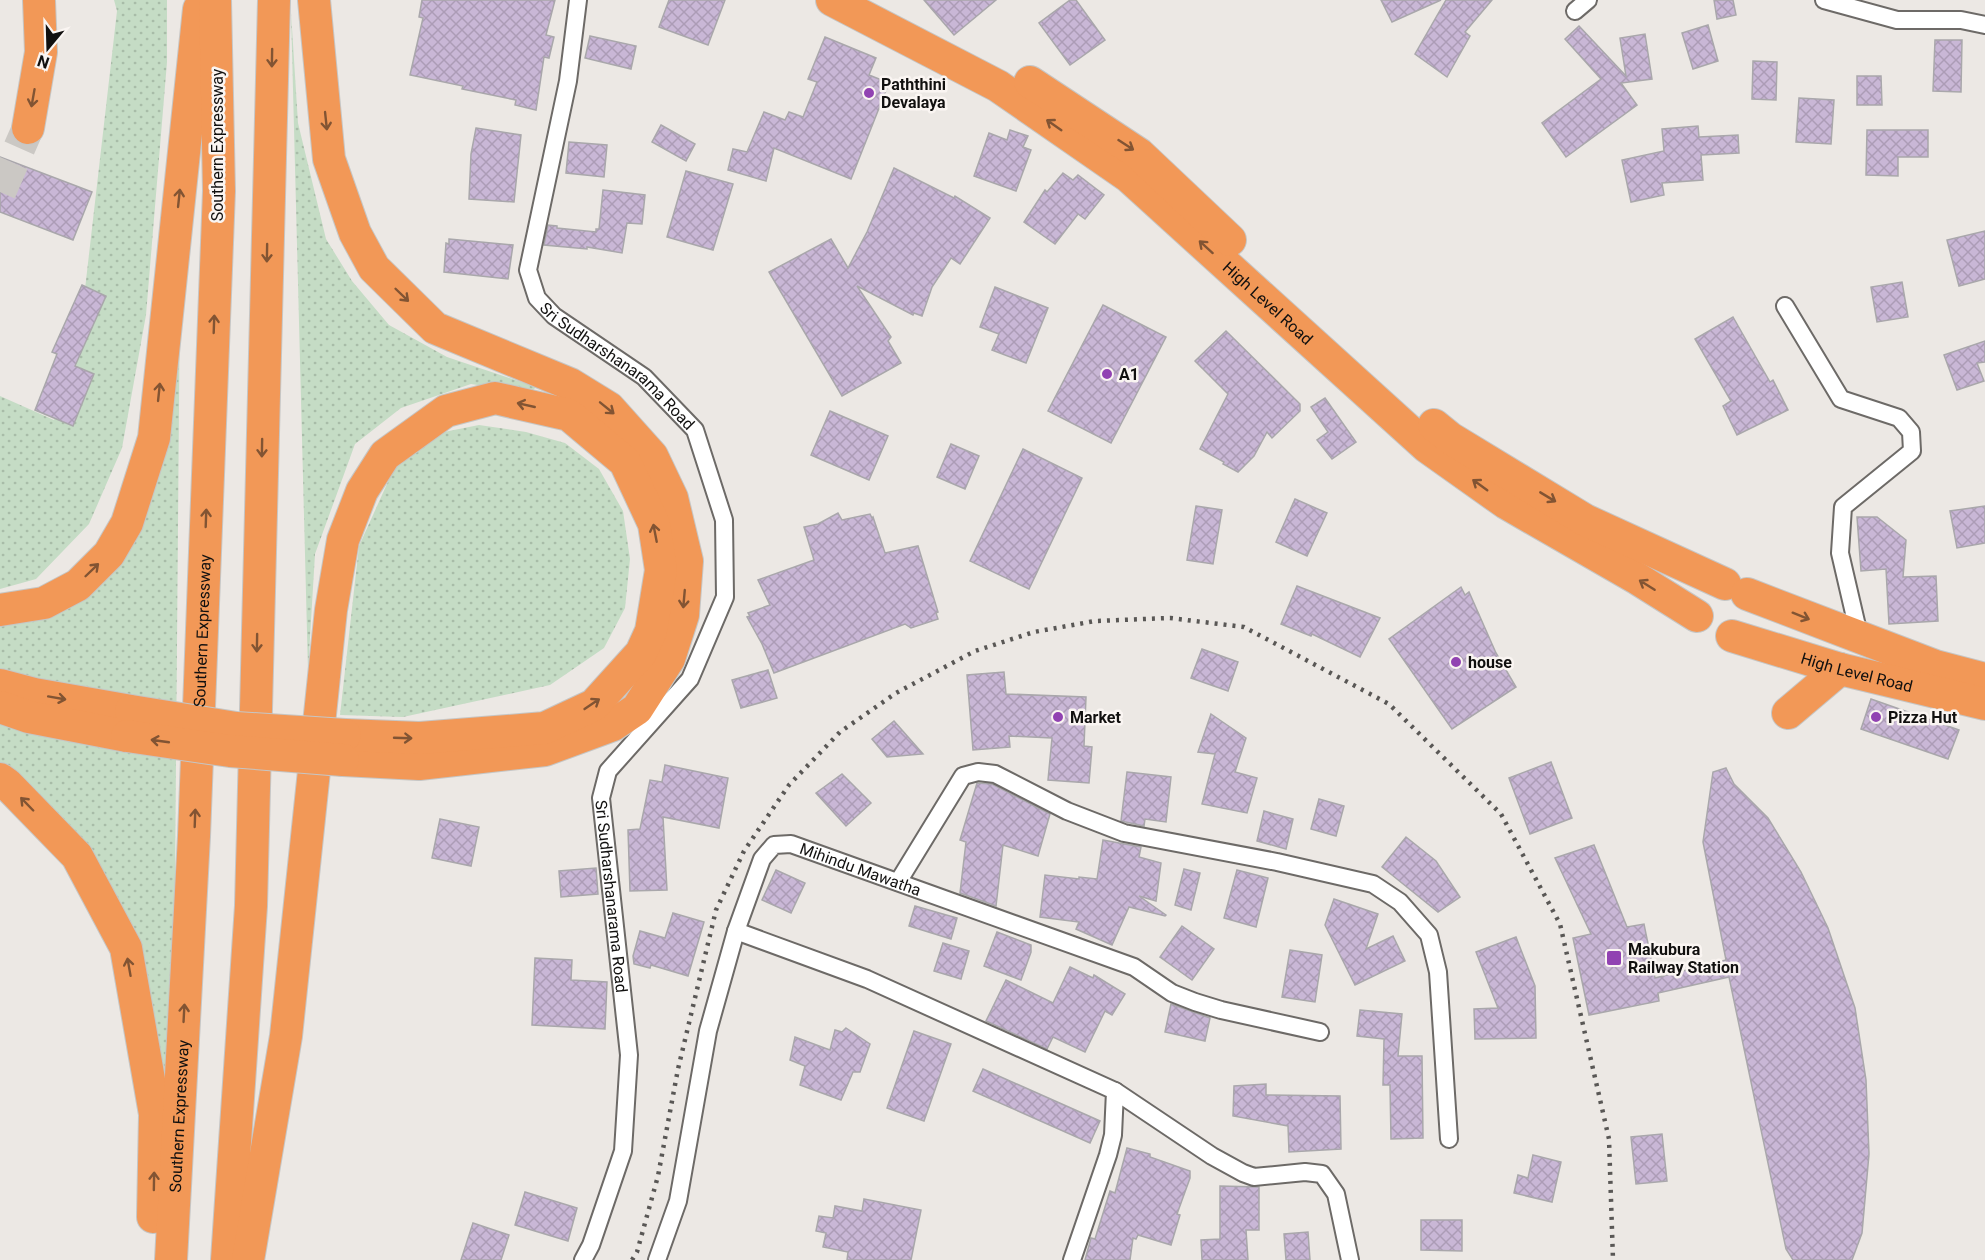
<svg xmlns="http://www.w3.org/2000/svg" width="1985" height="1260" font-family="Roboto,sans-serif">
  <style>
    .grass { fill: url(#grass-dots) }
    .building { fill: url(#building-cross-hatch); stroke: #a9a7ab; stroke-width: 1.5 }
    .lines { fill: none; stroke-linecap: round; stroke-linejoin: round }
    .highway-tunnel { stroke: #cbc8c4; stroke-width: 32; stroke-dasharray: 32 16; stroke-linecap: butt }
    .street-casing { stroke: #6d6a67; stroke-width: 20 }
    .highway-casing { stroke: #c6c6c5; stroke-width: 34 }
    .street { stroke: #fff; stroke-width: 16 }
    .highway { stroke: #f29857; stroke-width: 32 }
    .rail { stroke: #595755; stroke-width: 4.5; stroke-dasharray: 3 6; stroke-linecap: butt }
    .highway-bridge-casing { stroke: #c6c6c5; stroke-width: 34; stroke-linecap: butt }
    .highway-bridge { stroke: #f29857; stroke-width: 32 }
    .oneway { stroke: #825433 }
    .poi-dot { fill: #9142b2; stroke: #faf5f2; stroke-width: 2 }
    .labels { text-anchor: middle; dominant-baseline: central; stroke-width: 5; stroke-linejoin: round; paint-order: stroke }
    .poi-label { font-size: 16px; font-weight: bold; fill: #11100f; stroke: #faf5f2; text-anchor: start }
    .street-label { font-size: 16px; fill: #11100f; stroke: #faf5f2 }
  </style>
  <defs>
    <pattern id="grass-dots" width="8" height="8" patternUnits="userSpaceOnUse" patternTransform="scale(1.5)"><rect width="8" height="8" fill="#c5dcc5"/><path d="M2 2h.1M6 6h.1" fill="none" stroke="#a8bca8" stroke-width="1.8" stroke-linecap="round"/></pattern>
    <pattern id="building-cross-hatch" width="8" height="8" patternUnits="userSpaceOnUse" patternTransform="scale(1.5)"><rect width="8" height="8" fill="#c9b7d6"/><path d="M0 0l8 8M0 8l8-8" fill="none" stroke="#ac9cb6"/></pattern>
  </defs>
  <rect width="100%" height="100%" fill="#ece8e4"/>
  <!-- grass -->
  <g class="grass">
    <polygon points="114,0 167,0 167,62 146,315 122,448 89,524 36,579 0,589 0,396 54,420 75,376 117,11"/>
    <polygon points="291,12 298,123 326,239 352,281 389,325 447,357 536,387 530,393 471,384 401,408 355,444 315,554 308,671"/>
    <polygon points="180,289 173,1117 129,924 0,767 0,619 111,563"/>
    <polygon points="479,425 526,432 565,443 599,469 623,511 630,559 625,608 604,648 550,685 403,717 340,715 359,546 396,464 434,434"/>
  </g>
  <!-- building -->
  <g class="building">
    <polygon points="422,0 555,0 546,35 554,37 549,58 544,57 536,110 515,105 516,100 462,89 463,86 410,75 423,18 419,17"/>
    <polygon points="669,0 725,0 708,45 659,27"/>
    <polygon points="924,0 996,0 954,35"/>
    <polygon points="1070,0 1076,0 1105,40 1070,65 1039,23"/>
    <polygon points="1381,0 1441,0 1392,22"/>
    <polygon points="1446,0 1492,0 1465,32 1470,36 1447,77 1415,54"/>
    <polygon points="1714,0 1733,0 1736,15 1717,19"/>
    <polygon points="1708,25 1718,61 1693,69 1682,33"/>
    <polygon points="1579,26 1626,76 1620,38 1645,34 1652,79 1621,83 1637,105 1566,157 1542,123 1601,79 1565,39"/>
    <polygon points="590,36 636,46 631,69 585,58"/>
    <polygon points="825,37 876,58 869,75 889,83 851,179 774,148 766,181 728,170 733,149 747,152 764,112 785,120 789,112 803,117 817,82 808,79"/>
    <polygon points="1935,40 1962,40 1961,92 1933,91"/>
    <polygon points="1753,61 1777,62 1776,100 1752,99"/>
    <polygon points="1857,76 1881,76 1882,105 1857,105"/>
    <polygon points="1799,98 1834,100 1831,144 1796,142"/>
    <polygon points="661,125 695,144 686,161 652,142"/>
    <polygon points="1698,126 1699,137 1738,135 1739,153 1701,155 1703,180 1662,183 1664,195 1631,202 1622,160 1664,151 1662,129"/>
    <polygon points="476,128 521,135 514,202 469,199 471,154"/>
    <polygon points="1010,130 1028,136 1023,147 1031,150 1016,191 974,176 989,133 1007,140"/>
    <polygon points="1867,130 1928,130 1928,157 1898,157 1898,176 1866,175"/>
    <polygon points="569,142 607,145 604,177 566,173"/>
    <polygon points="0,157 92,192 73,240 0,212"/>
    <polygon points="894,168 954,198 955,196 990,218 960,264 951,258 932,287 922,316 914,313 913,315 857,286 891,337 888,341 901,363 842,396 769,272 831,239 848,268 867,232"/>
    <polygon points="686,171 733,184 713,250 667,237"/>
    <polygon points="1063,173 1073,180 1078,175 1104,195 1085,219 1078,214 1055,244 1024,222 1045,190 1047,192"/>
    <polygon points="603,190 645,195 642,224 627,223 622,253 587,247 587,249 544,245 548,225 557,226 557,228 596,232 596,229 599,229"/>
    <polygon points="1985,231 1985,279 1959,286 1947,240"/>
    <polygon points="449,239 513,245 508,279 444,272 446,243 449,244"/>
    <polygon points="1902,282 1908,317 1877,322 1871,287"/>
    <polygon points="82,285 106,296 75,366 94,374 73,426 35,410 57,354 52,352"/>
    <polygon points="995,287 1048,308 1026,363 992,350 999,334 980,327"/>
    <polygon points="1103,305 1166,337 1111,443 1048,411"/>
    <polygon points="1733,317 1770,382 1773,380 1788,410 1737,435 1723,406 1731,401 1695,339"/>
    <polygon points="1226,331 1300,404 1300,411 1272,438 1267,432 1254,456 1238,472 1223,464 1224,462 1200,449 1228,394 1195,361"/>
    <polygon points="1985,341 1985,362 1977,363 1984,381 1957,390 1944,355"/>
    <polygon points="1325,398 1356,442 1332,459 1317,440 1328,432 1311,407"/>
    <polygon points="830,411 888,436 869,480 811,455"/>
    <polygon points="951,444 979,456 965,489 937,477"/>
    <polygon points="1023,449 1082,478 1029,589 970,561"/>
    <polygon points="1295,499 1327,513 1307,556 1276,542"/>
    <polygon points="1196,506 1222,510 1213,564 1187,560"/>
    <polygon points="1985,506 1985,543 1957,548 1950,511"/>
    <polygon points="838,513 842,520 870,514 872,518 873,517 885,553 918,546 938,612 936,613 938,619 911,628 905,624 774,673 762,644 747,617 750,616 748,613 770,605 758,580 814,560 804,527 818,524"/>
    <polygon points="1857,517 1877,517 1906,540 1903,577 1936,576 1938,621 1889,624 1886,569 1861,571"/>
    <polygon points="1297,586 1380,618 1360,657 1312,634 1311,636 1281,624"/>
    <polygon points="1461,587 1465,595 1469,592 1496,653 1516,687 1452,729 1389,639"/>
    <polygon points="1202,649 1238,662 1228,691 1191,678"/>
    <polygon points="768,670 777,698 741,708 732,680"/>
    <polygon points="1004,672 1006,694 1086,697 1084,746 1092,747 1089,783 1048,780 1052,738 1009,736 1010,747 973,750 967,675"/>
    <polygon points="1871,699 1959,730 1948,759 1861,729"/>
    <polygon points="1211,714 1246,738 1235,772 1257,778 1247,813 1202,804 1215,754 1198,752"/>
    <polygon points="894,721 923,754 887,757 872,739"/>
    <polygon points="1551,762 1572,818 1530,834 1509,778"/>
    <polygon points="665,765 728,778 719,828 663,817 667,890 630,891 628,830 640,829 650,780 662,782"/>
    <polygon points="1726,768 1734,784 1768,818 1801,872 1828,928 1855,1008 1866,1080 1869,1154 1862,1233 1852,1260 1793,1260 1786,1249 1729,977 1658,993 1659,1001 1589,1015 1573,938 1591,934 1555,858 1594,845 1627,927 1644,924 1655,978 1726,960 1703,842 1713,772"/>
    <polygon points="1127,772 1171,777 1166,822 1145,819 1144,826 1121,821"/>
    <polygon points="842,774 871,803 846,826 816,793"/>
    <polygon points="977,783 992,784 1050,814 1038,856 1003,845 996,906 960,893 966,842 960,840"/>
    <polygon points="1319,799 1344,806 1336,836 1311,829"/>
    <polygon points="1264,811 1293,819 1286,849 1257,841"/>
    <polygon points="440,819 479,827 471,866 432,858"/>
    <polygon points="1406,837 1436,861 1460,897 1438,912 1382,867"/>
    <polygon points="1103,840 1141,847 1139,857 1161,863 1156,901 1139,896 1166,915 1165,916 1129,907 1112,945 1076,929 1079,922 1040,917 1045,875 1079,879 1079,877 1097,879"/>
    <polygon points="596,868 598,894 561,897 559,871"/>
    <polygon points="1184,869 1200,873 1191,910 1175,905"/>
    <polygon points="776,870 805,883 791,913 762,900"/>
    <polygon points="1237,870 1268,878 1256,927 1224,918"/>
    <polygon points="1334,899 1378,914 1366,949 1393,936 1405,961 1355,985 1325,925"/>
    <polygon points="915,906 957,918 951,939 909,926"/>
    <polygon points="673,913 704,922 688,976 651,965 650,968 634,964 633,956 640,931 665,938"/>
    <polygon points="1182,926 1214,949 1192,980 1160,957"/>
    <polygon points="997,932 1031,945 1031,952 1021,980 984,966"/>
    <polygon points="1516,937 1535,986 1536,1038 1475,1039 1474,1009 1498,1008 1476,952"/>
    <polygon points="943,943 969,951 961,979 934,971"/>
    <polygon points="1290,950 1322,955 1315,1002 1282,997"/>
    <polygon points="535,958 572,960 571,980 607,982 605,1029 532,1025"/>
    <polygon points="1070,967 1093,978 1094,975 1125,994 1112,1015 1105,1011 1085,1052 1053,1037 1047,1049 986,1021 1006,980 1053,1003"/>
    <polygon points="1171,1004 1210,1018 1205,1041 1165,1032"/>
    <polygon points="1360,1010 1402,1014 1398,1056 1422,1056 1423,1138 1391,1139 1390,1085 1383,1085 1384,1039 1357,1036"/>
    <polygon points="846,1028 870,1044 860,1072 853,1072 841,1100 800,1085 805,1066 790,1060 795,1037 830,1050 835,1030 842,1032"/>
    <polygon points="914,1031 951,1044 924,1121 887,1108"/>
    <polygon points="983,1069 1100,1121 1090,1143 973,1091"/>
    <polygon points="1266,1084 1266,1095 1340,1096 1341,1149 1289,1152 1288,1126 1233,1116 1234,1086"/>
    <polygon points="1662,1134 1667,1181 1636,1184 1631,1137"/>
    <polygon points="1127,1148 1150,1154 1150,1157 1190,1171 1190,1178 1177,1214 1180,1215 1171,1245 1138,1235 1136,1239 1133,1238 1130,1260 1085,1260 1091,1238 1095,1239 1110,1191 1115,1193"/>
    <polygon points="1533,1155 1561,1162 1552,1202 1514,1193 1518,1175 1528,1178"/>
    <polygon points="1220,1186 1259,1187 1259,1230 1246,1230 1248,1260 1202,1260 1201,1240 1220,1239"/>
    <polygon points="525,1192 577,1208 568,1241 515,1225"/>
    <polygon points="864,1199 921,1210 911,1260 847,1260 848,1252 823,1247 826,1233 816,1231 819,1216 833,1218 835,1206 862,1211"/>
    <polygon points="1421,1220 1462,1220 1462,1251 1421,1250"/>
    <polygon points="473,1223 509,1235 501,1260 461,1260"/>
    <polygon points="1308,1232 1310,1260 1286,1260 1284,1234"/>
  </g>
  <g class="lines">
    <!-- highway-tunnel -->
    <polyline class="highway-tunnel" points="0,192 28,128"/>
    <defs>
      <g id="street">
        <path id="s1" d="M578,0L568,81L528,270L537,298L554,316L644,377L695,430L724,520L725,597L690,679L608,771L601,798L629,1055L623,1151L591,1245L583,1260"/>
        <polyline points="1824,0 1897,20 1961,20 1985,25"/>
        <polyline points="1575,11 1588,0"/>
        <polyline points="1785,306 1841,399 1899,418 1911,432 1912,451 1843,507 1840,553 1860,639"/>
        <polyline points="898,882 963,776 978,772 995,774 1067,811 1124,833 1277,862 1373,884 1400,902 1429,935 1438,972 1449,1139"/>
        <polyline points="736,931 867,979 1115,1091 1113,1135 1108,1155 1072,1260"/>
        <polyline points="1115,1091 1212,1156 1243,1173 1254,1177 1305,1172 1322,1174 1336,1194 1350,1260"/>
        <path id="s2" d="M657,1260L678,1201L708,1031L736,931L762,859L774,845L791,844L1134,967L1172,993L1195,1002L1221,1010L1320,1032"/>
      </g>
      <g id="highway">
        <polyline points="314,0 329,159 355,233 374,268 435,328 570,384 609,408 652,456 672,498 687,561 683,615 669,659 637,709 613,725 545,750 419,764 343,760"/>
        <path id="s3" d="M832,0L998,86L1128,176L1427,447L1506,503L1638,579L1697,616"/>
        <polyline points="1030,82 1139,154 1230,240"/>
        <polyline points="28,128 41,52 39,0"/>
        <polyline points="1434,425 1450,438 1585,520 1725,584"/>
        <polyline points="1747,594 1935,666 1985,679"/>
        <polyline points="0,610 44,603 78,585 109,554 127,523 154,438 199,9"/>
        <path id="s4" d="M1732,636L1840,669L1985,704"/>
        <polyline points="0,685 34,694 131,711"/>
        <polyline points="0,707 29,717 127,736"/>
        <polyline points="1788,713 1840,669"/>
        <polyline points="0,779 7,784 77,856 126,948 155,1114 153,1217"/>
        <path id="s5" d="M171,1260L194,836L219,191L215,0"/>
        <polyline points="227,1260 251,906 274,0"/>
        <polyline points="248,1260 286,1036 331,610 343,540 362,491 385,455 446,411 495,398 569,415 625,462 654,524 661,570 651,631 641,653 594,705 545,728 420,738 345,735"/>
      </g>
    </defs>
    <!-- street casing -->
    <use href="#street" class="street-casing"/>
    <!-- highway casing -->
    <use href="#highway" class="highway-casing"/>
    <!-- street -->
    <use href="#street" class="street"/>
    <!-- highway -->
    <use href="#highway" class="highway"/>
    <!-- rail -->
    <polyline class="rail" points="632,1260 637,1252 658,1176 678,1069 716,910 744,851 789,785 840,732 896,693 975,651 1034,632 1095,621 1170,618 1244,627 1389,704 1501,814 1560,924 1609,1139 1613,1260"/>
    <defs>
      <g id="highway-bridge">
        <polyline points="131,711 236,728 345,735"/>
        <polyline points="127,736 230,751 343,760"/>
      </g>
    </defs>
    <!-- highway-bridge casing -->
    <use href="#highway-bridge" class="highway-bridge-casing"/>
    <!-- highway-bridge -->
    <use href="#highway-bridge" class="highway-bridge"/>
  </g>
  <!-- one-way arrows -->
  <defs><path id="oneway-shaft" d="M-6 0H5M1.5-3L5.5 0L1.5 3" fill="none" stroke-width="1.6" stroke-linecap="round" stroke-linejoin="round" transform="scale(1.5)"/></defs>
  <g class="oneway">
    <use href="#oneway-shaft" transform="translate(272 58) rotate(91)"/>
    <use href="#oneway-shaft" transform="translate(33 98) rotate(100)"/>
    <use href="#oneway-shaft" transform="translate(326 121) rotate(84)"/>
    <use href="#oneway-shaft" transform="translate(1054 125) rotate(-145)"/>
    <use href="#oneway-shaft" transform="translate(1126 145) rotate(33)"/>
    <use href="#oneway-shaft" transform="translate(179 198) rotate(-84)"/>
    <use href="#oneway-shaft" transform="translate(1206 247) rotate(-138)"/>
    <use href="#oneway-shaft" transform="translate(267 253) rotate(91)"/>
    <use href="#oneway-shaft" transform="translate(402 295) rotate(44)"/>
    <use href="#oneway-shaft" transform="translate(214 324) rotate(-88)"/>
    <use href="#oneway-shaft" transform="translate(159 392) rotate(-84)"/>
    <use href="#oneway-shaft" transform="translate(526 405) rotate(-167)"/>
    <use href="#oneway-shaft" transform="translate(607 408) rotate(39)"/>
    <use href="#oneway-shaft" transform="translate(262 448) rotate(91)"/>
    <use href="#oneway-shaft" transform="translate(1480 485) rotate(-144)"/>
    <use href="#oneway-shaft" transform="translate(1548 497) rotate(31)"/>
    <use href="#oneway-shaft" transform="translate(206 518) rotate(-88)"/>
    <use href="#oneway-shaft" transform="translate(655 533) rotate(-101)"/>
    <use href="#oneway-shaft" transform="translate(92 570) rotate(-44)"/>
    <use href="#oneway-shaft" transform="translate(1647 585) rotate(-148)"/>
    <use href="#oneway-shaft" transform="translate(684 599) rotate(95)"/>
    <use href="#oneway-shaft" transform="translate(1801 616) rotate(22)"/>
    <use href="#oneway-shaft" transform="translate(257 643) rotate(91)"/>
    <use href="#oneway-shaft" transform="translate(57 698) rotate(10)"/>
    <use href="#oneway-shaft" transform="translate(592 704) rotate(-34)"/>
    <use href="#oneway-shaft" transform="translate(403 738) rotate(2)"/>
    <use href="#oneway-shaft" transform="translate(160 741) rotate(-172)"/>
    <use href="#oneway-shaft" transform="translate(27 804) rotate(-134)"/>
    <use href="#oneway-shaft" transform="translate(195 818) rotate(-88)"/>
    <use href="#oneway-shaft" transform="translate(129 967) rotate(-100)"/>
    <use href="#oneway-shaft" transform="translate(184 1013) rotate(-87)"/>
    <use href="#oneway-shaft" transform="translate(154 1181) rotate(-89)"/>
  </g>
  <!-- markers -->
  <g class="poi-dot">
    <circle cx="869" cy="93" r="6"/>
    <circle cx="1107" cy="374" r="6"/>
    <circle cx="1456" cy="662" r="6"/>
    <circle cx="1058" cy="717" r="6"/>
    <circle cx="1876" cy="717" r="6"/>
    <rect x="1606" y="950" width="16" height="16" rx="3"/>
  </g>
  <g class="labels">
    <!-- poi labels -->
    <g class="poi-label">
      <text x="881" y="84">Paththini<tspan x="881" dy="18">Devalaya</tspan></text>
      <text x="1119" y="374">A1</text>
      <text x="1468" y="662">house</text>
      <text x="1070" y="717">Market</text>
      <text x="1888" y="717">Pizza Hut</text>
      <text x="1628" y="949">Makubura<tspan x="1628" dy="18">Railway Station</tspan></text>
    </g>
    <!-- street labels -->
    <g class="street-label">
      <text transform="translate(217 145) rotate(-90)">Southern Expressway</text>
      <text stroke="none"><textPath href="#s3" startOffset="534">High Level Road</textPath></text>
      <text stroke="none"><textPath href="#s1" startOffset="410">Sri Sudharshanarama Road</textPath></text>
      <text stroke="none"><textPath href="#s5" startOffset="630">Southern Expressway</textPath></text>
      <text stroke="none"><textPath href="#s4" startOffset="130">High Level Road</textPath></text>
      <text stroke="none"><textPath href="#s2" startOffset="525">Mihindu Mawatha</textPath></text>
      <text stroke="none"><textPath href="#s1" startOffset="1022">Sri Sudharshanarama Road</textPath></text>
      <text stroke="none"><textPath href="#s5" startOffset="144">Southern Expressway</textPath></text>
    </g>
  </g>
  <!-- north arrow -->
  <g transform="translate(48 48) rotate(199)" stroke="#faf5f2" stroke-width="4.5" paint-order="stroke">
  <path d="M0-4.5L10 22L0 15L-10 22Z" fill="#11100f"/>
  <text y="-9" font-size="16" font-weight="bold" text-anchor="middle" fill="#11100f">N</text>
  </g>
</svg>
